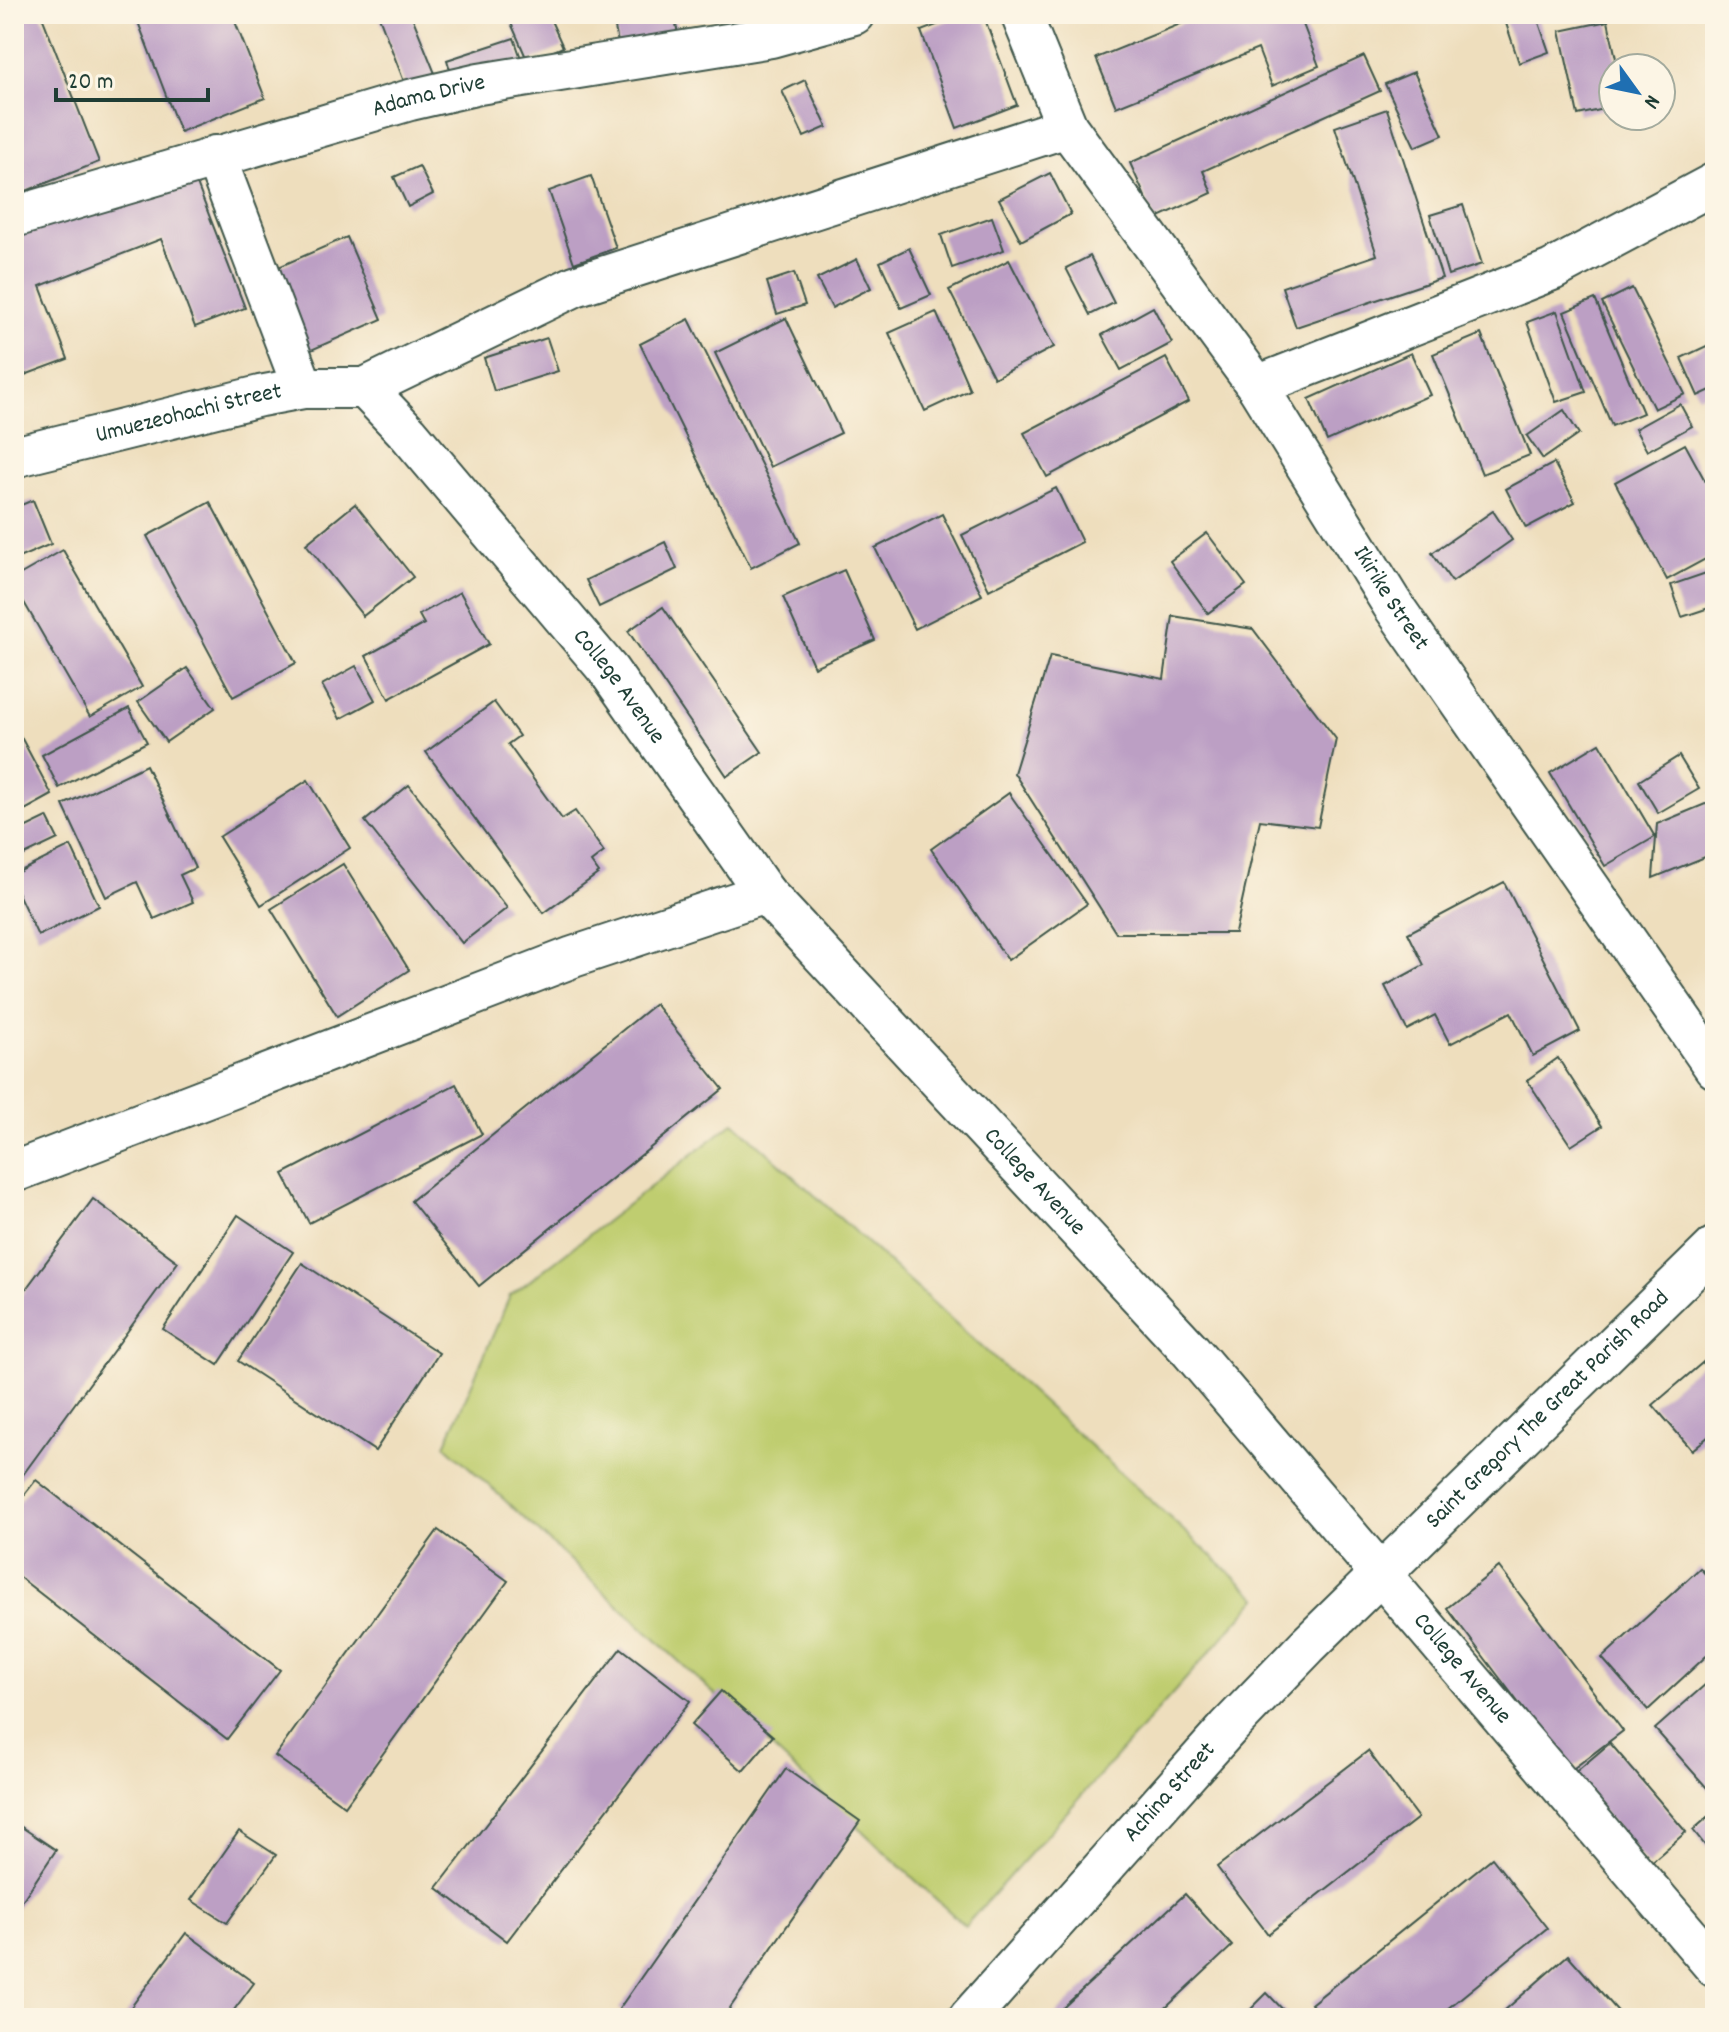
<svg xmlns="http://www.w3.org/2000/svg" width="1729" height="2032" font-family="Dekko,sans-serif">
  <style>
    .green { fill: #bfcd6f; stroke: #6f8552; stroke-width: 2 }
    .building { fill: #bc9fc4 }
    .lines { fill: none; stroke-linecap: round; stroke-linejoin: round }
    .street-casing { stroke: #3e5549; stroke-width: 44 }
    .street { stroke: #fff; stroke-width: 40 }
    .labels { text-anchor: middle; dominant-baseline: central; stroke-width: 6; stroke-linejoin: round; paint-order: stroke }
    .street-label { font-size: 24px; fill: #1f3d34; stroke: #fcf5e5 }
  </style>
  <rect width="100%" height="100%" fill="#fcf5e5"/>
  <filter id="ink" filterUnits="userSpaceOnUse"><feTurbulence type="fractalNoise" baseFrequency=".0125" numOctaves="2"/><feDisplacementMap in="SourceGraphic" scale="16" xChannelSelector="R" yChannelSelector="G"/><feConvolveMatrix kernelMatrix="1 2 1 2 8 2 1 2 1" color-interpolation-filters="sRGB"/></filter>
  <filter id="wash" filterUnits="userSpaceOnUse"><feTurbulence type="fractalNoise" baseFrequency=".006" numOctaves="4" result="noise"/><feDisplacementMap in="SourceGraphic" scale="32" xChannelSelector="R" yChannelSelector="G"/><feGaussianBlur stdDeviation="1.8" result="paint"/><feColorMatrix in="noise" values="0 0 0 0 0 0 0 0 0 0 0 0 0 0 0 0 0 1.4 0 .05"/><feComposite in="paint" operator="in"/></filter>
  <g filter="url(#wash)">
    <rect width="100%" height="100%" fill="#eedebd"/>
    <!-- green -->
    <polygon class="green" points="734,1122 1258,1598 965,1926 445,1445 510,1296"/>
    <g id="blocks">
      <!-- building -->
      <g class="building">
        <polygon points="14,14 41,14 99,162 16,195"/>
        <polygon points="135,14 232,14 265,98 180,132"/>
        <polygon points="378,14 411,14 438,81 408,92"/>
        <polygon points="507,14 548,14 563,47 528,62"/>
        <polygon points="635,14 674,14 679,39 620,52 613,18"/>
        <polygon points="965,14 983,14 1017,105 957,128 921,31"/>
        <polygon points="1205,14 1299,14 1319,66 1272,86 1258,49 1116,107 1096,58"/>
        <polygon points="1503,14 1536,14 1549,52 1519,63"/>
        <polygon points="1608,21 1618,68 1613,68 1613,107 1578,115 1560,31"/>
        <polygon points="514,38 523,64 455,86 447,60"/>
        <polygon points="1364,56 1380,91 1203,171 1212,193 1155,219 1130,163"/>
        <polygon points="1414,72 1443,135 1415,147 1385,84"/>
        <polygon points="805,80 827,127 804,137 782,91"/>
        <polygon points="1387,109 1442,278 1296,327 1282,287 1377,255 1335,127"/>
        <polygon points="190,166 245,308 195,327 161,239 40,286 68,359 14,379 14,235"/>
        <polygon points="419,166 433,194 408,207 394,177"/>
        <polygon points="1050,173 1071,214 1021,241 999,199"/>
        <polygon points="591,176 616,248 574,263 549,191"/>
        <polygon points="1463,205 1482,264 1448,275 1430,215"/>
        <polygon points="992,217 1004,250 952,268 941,235"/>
        <polygon points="347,237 382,319 309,351 274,269"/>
        <polygon points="909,248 931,295 901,308 880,262"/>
        <polygon points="1090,256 1114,303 1090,315 1066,268"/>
        <polygon points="857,259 871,288 832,308 817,279"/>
        <polygon points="1009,260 1054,347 994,378 949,290"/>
        <polygon points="794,273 805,305 777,314 767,282"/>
        <polygon points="1632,288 1685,394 1654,409 1602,303"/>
        <polygon points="1595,299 1643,413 1612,426 1564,312"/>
        <polygon points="1153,307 1172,343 1121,370 1102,335"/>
        <polygon points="1557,311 1586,392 1556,402 1527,322"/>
        <polygon points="936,312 970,390 925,411 889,333"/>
        <polygon points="786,318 841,433 770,467 715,353"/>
        <polygon points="689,319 800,543 751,568 640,344"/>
        <polygon points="1481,334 1530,455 1482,474 1433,354"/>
        <polygon points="547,338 558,371 494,391 484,358"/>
        <polygon points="1715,342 1715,388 1698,396 1681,358"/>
        <polygon points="1411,353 1430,395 1327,441 1309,399"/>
        <polygon points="1166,358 1189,401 1047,477 1024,433"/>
        <polygon points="1680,404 1692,426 1647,451 1635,429"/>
        <polygon points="1564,410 1579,434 1543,459 1527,436"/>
        <polygon points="1685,444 1715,499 1715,554 1667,580 1615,482"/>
        <polygon points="1554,463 1575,502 1526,528 1506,489"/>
        <polygon points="1056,488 1082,542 989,590 962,535"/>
        <polygon points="33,500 51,544 14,560 14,508"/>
        <polygon points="210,502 296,663 233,697 147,536"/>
        <polygon points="355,504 413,577 363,616 306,544"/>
        <polygon points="1493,511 1512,540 1452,582 1432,553"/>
        <polygon points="942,514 982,595 915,629 875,548"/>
        <polygon points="1207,533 1246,585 1208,613 1170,561"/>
        <polygon points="665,542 677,569 599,607 586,580"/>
        <polygon points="63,550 142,687 90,717 14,585 14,578"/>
        <polygon points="844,570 875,640 814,667 783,597"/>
        <polygon points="1715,570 1715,606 1682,617 1671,585"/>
        <polygon points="460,592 489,644 389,699 366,656 424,624 419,615"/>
        <polygon points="663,607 762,752 727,776 628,631"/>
        <polygon points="1173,616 1253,629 1336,739 1318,827 1260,820 1235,933 1116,933 1014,773 1050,656 1164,679"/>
        <polygon points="356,666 375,700 340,719 322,685"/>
        <polygon points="187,668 215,708 166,742 138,702"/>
        <polygon points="494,702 519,736 508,744 562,819 575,811 604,852 591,862 599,873 544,913 426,752"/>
        <polygon points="129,708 147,742 59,788 42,755"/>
        <polygon points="14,724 52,795 14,816"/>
        <polygon points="1600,743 1655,837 1605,866 1550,773"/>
        <polygon points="1679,756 1699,789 1658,813 1639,781"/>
        <polygon points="146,765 195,868 180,875 193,902 154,919 137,882 106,897 63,805"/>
        <polygon points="308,780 350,848 261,905 219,837"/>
        <polygon points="409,785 507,908 462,943 365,821"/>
        <polygon points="1009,793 1087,904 1008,960 931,849"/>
        <polygon points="1715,800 1715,853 1653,878 1657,824"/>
        <polygon points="47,817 58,839 14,860 14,833"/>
        <polygon points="71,846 99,906 38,936 14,885 14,874"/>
        <polygon points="343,864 409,970 337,1016 271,909"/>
        <polygon points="1504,882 1580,1031 1533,1056 1511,1012 1450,1044 1435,1015 1407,1030 1385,986 1424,965 1408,933"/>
        <polygon points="655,1004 723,1089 479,1286 411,1201"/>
        <polygon points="1558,1058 1602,1126 1571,1146 1527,1080"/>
        <polygon points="456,1084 482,1134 309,1223 283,1174"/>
        <polygon points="93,1199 178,1262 14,1487 14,1305"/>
        <polygon points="238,1215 293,1252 218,1365 163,1329"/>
        <polygon points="302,1263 439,1353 375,1451 238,1361"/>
        <polygon points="1715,1352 1715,1431 1692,1450 1653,1405"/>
        <polygon points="36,1480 280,1670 227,1739 14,1573 14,1508"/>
        <polygon points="438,1530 508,1581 345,1806 275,1756"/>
        <polygon points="1499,1567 1623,1731 1570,1771 1447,1608"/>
        <polygon points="1700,1568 1715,1585 1715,1648 1648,1710 1602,1658"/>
        <polygon points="621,1648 690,1701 507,1941 437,1888"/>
        <polygon points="1715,1676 1715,1797 1655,1729"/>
        <polygon points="721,1691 773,1736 743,1771 691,1725"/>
        <polygon points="1610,1743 1686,1832 1648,1865 1572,1775"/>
        <polygon points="1368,1751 1418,1818 1268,1934 1217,1867"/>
        <polygon points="786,1769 860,1821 723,2018 632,2018 619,2009"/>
        <polygon points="1715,1811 1715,1858 1693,1830"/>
        <polygon points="14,1822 56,1850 14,1913"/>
        <polygon points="239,1831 276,1855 227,1923 191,1900"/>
        <polygon points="1492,1858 1547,1928 1436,2018 1323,2018 1311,2004"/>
        <polygon points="1185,1894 1232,1946 1155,2018 1052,2018"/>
        <polygon points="186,1933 254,1983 228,2018 123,2018"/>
        <polygon points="1568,1955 1624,2018 1496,2018"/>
        <polygon points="1267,1993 1291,2018 1242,2018"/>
      </g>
    </g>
  </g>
  <g filter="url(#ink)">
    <use href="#blocks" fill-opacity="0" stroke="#3e5549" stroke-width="2"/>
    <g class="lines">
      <defs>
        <g id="street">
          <path id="s1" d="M1021,14L1067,127L1257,386L1392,604L1715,1068"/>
          <polyline points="215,156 303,388"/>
          <path id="s2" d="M14,217L410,100L479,84L771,37L854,14"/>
          <polyline points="1257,386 1552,270 1715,183"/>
          <path id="s3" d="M365,388L408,433L609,671L765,893L1191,1351L1715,1967"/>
          <path id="s4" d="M14,457L260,396L303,388H365L575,286L1067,127"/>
          <polyline points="14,1172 573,957 765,893"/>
          <path id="s5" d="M969,2018L1228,1728L1307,1646L1715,1247"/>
        </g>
      </defs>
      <!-- street casing -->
      <use href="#street" class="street-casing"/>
      <!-- street -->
      <use href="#street" class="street"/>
    </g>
  </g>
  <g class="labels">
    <!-- street labels -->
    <g class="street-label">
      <text stroke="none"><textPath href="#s2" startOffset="432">Adama Drive</textPath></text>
      <text stroke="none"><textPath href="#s4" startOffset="180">Umuezeohachi Street</textPath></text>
      <text stroke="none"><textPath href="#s1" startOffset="694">Ikirike Street</textPath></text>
      <text stroke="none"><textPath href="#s3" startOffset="392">College Avenue</textPath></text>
      <text stroke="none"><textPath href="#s3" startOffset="1040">College Avenue</textPath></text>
      <text stroke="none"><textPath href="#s5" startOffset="840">Saint Gregory The Great Parish Road</textPath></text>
      <text stroke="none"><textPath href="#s3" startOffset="1688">College Avenue</textPath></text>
      <text stroke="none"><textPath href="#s5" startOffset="302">Achina Street</textPath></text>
    </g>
  </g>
  <!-- margin -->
  <rect width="1729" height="2032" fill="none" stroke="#fcf5e5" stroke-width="48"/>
  <!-- north arrow -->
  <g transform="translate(1637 92) rotate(123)"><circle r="38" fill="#fcf5e5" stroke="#a4ab9e" stroke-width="2"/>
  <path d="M0-6L14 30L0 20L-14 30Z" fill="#1f6fb2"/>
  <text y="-12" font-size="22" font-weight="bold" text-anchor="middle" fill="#1f3d34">N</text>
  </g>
  <!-- scale -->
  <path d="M56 88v12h152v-12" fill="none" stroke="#1f3d34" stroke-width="4"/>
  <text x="68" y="88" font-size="24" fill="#1f3d34" stroke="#fcf5e5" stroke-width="6" paint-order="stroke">20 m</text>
</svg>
